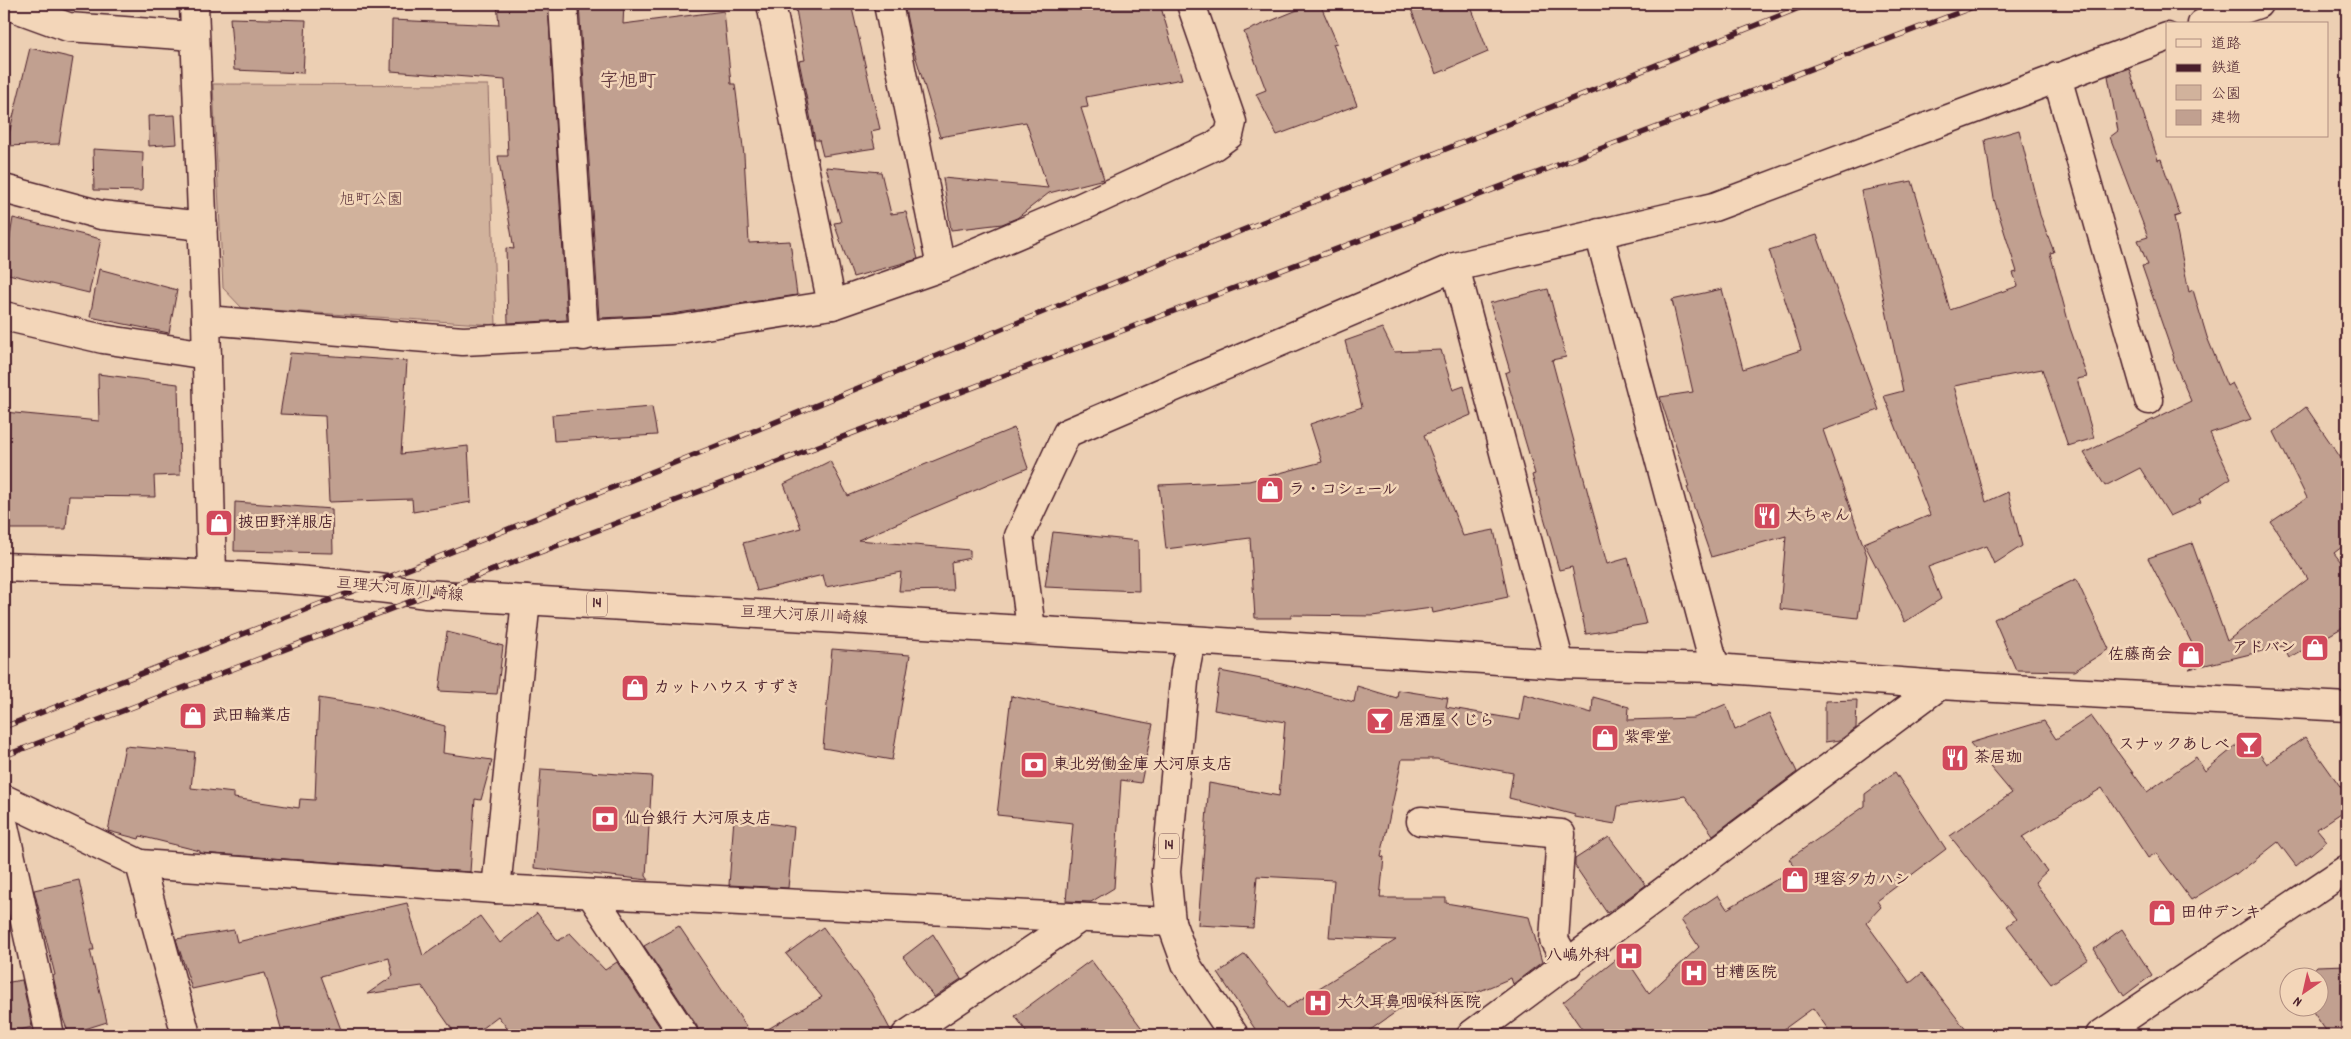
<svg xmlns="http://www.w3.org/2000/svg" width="2351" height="1039" font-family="Dekko,'Klee One',sans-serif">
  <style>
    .green { fill: #d1b29c; stroke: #8e6864 }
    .building { fill: #c1a090; stroke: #4a1f2b }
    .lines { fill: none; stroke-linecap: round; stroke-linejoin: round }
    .minor-casing { stroke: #4a1f2b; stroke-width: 31 }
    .major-casing { stroke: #4a1f2b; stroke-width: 31 }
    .minor { stroke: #f3d6b9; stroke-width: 28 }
    .major { stroke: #f3d6b9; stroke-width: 28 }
    .rail-casing { stroke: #4a1f2b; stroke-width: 5.5 }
    .rail { stroke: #f3d6b9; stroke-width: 4; stroke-dasharray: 11; stroke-linecap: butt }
    .labels { text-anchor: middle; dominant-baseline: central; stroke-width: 5; stroke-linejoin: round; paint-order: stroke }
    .shield { fill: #f3d6b9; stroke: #7d5656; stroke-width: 1 }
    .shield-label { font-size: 15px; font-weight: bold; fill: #4a1f2b }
    .park-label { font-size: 16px; fill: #653c42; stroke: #f3d6b9 }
    .poi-label { font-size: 16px; font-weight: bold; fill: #4a1f2b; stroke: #f3d6b9; text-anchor: start }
    .street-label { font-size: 16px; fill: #4a1f2b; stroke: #f3d6b9 }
    .quarter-label { font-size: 19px; fill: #4a1f2b; stroke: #f3d6b9 }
  </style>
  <rect width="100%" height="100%" fill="#eccfb3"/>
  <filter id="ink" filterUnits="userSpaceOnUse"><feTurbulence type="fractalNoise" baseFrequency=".02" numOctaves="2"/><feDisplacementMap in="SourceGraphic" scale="10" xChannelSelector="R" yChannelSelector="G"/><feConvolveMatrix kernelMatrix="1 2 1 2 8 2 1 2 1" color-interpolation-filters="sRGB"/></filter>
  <g filter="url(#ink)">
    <!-- green -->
    <polygon class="green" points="213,84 488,85 496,325 242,308 223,288"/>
    <!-- building -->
    <g class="building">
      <polygon points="497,4 548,4 567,320 508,323 506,248 514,249 498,156 508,156 505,80 391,71 392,20 499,25"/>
      <polygon points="579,4 624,4 623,24 724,11 731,84 735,84 744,155 749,243 790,241 797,295 665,315 599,318"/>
      <polygon points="795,4 851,4 880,129 871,131 875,148 823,156 819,140 815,140 799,61 805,60"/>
      <polygon points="904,4 1160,4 1182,79 1086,97 1088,107 1081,108 1104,179 1049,193 1017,218 1002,224 951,230 943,178 1048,188 1026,122 940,137 913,48"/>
      <polygon points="1312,4 1320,4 1337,43 1333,44 1357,105 1277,135 1256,94 1266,90 1244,32"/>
      <polygon points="1409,4 1470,4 1488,52 1436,74"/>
      <polygon points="230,18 306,20 303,73 234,70"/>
      <polygon points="30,48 73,58 59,144 6,146"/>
      <polygon points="2129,68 2158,160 2161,159 2180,215 2174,217 2189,292 2193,290 2207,337 2227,386 2232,383 2251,419 2210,433 2231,478 2199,499 2201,502 2170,516 2140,468 2105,486 2084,453 2191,401 2173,359 2174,358 2142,266 2148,265 2138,240 2148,237 2110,137 2118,131 2108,76"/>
      <polygon points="175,115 177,144 149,146 148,116"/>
      <polygon points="2019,130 2040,215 2054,252 2050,253 2070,328 2087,377 2077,379 2094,438 2068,446 2042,369 1954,386 1986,502 2008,492 2022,546 1994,564 1986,546 1928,567 1941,599 1905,622 1864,543 1930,515 1884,396 1903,391 1861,191 1912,181 1950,310 2018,286 2013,273 2017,272 1994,199 1985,140"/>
      <polygon points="93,149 143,152 142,191 94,190"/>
      <polygon points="826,167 881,172 891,214 906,212 918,259 853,277 834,223 841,222"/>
      <polygon points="13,218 101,239 89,293 4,273"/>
      <polygon points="1817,235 1879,410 1823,430 1867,556 1858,618 1780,609 1786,536 1711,557 1687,487 1689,487 1660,397 1693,392 1672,300 1722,289 1743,369 1801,350 1769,250"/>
      <polygon points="99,269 177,290 169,333 90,317"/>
      <polygon points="1548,289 1566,357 1552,360 1607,564 1628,558 1646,624 1586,634 1572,567 1559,570 1532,475 1535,474 1505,373 1510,371 1490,303"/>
      <polygon points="1382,328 1394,352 1441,350 1453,390 1464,386 1471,415 1424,435 1463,536 1494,530 1508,597 1433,613 1432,608 1372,616 1291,615 1291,618 1255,618 1250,538 1166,549 1159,485 1249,481 1322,462 1310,424 1362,407 1345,341"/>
      <polygon points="290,353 407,361 401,454 468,446 471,502 413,512 412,499 329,502 325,416 280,414"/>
      <polygon points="98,374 178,384 180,475 154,476 155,497 69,496 66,529 4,529 4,412 99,421"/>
      <polygon points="652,407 657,435 554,441 552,415"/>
      <polygon points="2306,407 2347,467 2347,543 2334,553 2347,570 2347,625 2289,658 2283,646 2189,669 2201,661 2148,558 2192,543 2227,641 2308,579 2271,522 2307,498 2274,432"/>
      <polygon points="1014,428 1028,468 858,540 970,550 970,558 951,562 953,590 899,591 901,572 826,587 823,575 757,591 743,543 801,528 784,484 830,461 848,496"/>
      <polygon points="235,502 332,509 333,553 234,551"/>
      <polygon points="1053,532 1138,541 1139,591 1045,587"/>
      <polygon points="2076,579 2109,649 2074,671 2016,670 1994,619"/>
      <polygon points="447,632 503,646 497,694 439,691"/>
      <polygon points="832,649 910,655 892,760 823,748"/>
      <polygon points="1220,671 1282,683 1354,702 1357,686 1397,698 1398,690 1448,698 1446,707 1520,720 1524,694 1592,713 1593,697 1629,707 1628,720 1694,718 1726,704 1735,730 1769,714 1797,772 1713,835 1685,796 1618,806 1615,824 1575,817 1575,815 1509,798 1513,773 1437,759 1402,759 1381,856 1384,857 1380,898 1446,898 1446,903 1529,917 1542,962 1513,984 1511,978 1473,994 1426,991 1363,1035 1249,1035 1249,1032 1255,1029 1218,973 1245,954 1287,1008 1396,940 1329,937 1334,880 1257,876 1253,928 1198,925 1209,783 1279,796 1285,722 1214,710"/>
      <polygon points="1011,696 1153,724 1141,783 1121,780 1114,888 1091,902 1066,901 1073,823 997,815"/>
      <polygon points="319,698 379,708 445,726 443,753 492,760 481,800 475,799 470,872 200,853 200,851 140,836 139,839 108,831 125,746 195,752 191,788 234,793 234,798 299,808 300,799 315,800"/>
      <polygon points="1857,700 1856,728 1840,740 1825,742 1825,701"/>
      <polygon points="2091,716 2147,792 2196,757 2205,771 2247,737 2267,764 2305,737 2347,796 2347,809 2317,829 2327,841 2296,866 2278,842 2236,875 2235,873 2191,900 2156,853 2148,858 2102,788 2022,837 2047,871 2035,882 2088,959 2051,984 2007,926 2016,919 1950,836 2012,793 1970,743 2044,721 2056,739"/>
      <polygon points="541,769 652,776 646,876 649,880 534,868"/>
      <polygon points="1895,772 1946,849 1877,901 1881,907 1866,923 1910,983 1922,973 1970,1035 1832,1035 1813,1008 1776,1035 1586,1035 1563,1002 1623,954 1649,993 1699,947 1681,920 1718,895 1727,909 1796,868 1789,859 1865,806 1865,794"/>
      <polygon points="734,818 794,827 788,888 729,885"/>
      <polygon points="1609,837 1646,885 1607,913 1575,866 1575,859"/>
      <polygon points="79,880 94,950 90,950 107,1022 69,1034 63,1019 53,976 55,975 34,890"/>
      <polygon points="407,903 423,956 480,916 500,943 537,913 558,941 570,933 605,970 617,962 665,1035 512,1035 498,1016 473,1035 456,1035 422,986 367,994 393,976 389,958 321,976 343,1035 283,1035 265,973 192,989 176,939 234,930 237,942"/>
      <polygon points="679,926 752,1035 699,1035 697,1026 644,946"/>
      <polygon points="823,927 871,993 891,1031 891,1035 758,1035 822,997 786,954"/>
      <polygon points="2122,929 2152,975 2124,996 2094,949"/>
      <polygon points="933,934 961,979 934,997 903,957"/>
      <polygon points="1091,960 1147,1035 1029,1035 1015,1016"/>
      <polygon points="2347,965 2347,1035 2329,1035 2309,1006 2318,1006 2318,976 2308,976 2317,966"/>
      <polygon points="22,980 32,1027 4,1034 4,983"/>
    </g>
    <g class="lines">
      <defs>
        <g id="minor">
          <polyline points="5,4 68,27 194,36"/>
          <polyline points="194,4 206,320 212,575"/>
          <polyline points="563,4 584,336"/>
          <polyline points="771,4 832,305"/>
          <polyline points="888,4 941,267"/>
          <polyline points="2202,24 2258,4"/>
          <polyline points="2057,77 2149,400"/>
          <polyline points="4,189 101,215 203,226"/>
          <polyline points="1599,233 1715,668"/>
          <polyline points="1455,267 1560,664"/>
          <polyline points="4,316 103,339 207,355"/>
          <polyline points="206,320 463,341 673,330 832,305 941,267 1077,209 1214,146 1229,135 1232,122 1191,4"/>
          <polyline points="1031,629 1019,536 1067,433 1455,267 1714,207 2167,37"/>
          <polyline points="1191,640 1560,664 1715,668 1940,685 2347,707"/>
          <polyline points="4,799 140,864"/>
          <polyline points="1421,821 1561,834 1554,940 1568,964"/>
          <polyline points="4,826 50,1035"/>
          <polyline points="496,889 526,600"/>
          <polyline points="591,894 684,1035"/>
          <polyline points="186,1035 140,864 496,889 1171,922"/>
          <polyline points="906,1035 1080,918"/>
          <polyline points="1471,1035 1940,685"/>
          <polyline points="2100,1035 2347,869"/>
        </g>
        <path id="major" d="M4,567C144,572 286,574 425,594L1191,640L1185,671L1166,872L1171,922L1187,966L1234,1035"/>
      </defs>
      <!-- minor casing -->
      <use href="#minor" class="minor-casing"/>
      <!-- major casing -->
      <use href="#major" class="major-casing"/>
      <!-- minor -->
      <use href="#minor" class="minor"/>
      <!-- major -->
      <use href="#major" class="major"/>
      <defs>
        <g id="rail">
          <polyline points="4,727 366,586 744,435 1228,236 1809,4"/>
          <polyline points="4,756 1981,4"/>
        </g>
      </defs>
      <!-- rail casing -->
      <use href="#rail" class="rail-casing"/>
      <!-- rail -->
      <use href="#rail" class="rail"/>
    </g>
  </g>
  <!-- icons -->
  <defs>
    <symbol id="shop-square" viewBox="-11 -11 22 22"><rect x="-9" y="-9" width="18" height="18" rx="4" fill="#d1495b" stroke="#f3d6b9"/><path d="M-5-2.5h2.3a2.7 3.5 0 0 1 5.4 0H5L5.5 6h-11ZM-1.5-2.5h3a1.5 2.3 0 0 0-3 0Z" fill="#fff"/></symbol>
    <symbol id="restaurant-square" viewBox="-11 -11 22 22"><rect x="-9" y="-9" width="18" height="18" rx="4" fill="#d1495b" stroke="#f3d6b9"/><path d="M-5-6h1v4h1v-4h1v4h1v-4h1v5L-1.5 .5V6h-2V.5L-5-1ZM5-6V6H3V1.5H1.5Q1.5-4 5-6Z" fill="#fff"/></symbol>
    <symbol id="bar-square" viewBox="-11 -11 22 22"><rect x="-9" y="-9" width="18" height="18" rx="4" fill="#d1495b" stroke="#f3d6b9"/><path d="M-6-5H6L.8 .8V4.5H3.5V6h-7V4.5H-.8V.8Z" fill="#fff"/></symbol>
    <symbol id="bank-square" viewBox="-11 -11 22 22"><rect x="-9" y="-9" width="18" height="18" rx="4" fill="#d1495b" stroke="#f3d6b9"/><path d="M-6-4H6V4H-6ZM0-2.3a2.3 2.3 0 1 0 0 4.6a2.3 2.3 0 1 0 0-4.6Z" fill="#fff"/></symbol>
    <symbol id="hospital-square" viewBox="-11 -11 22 22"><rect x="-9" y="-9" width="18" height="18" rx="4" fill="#d1495b" stroke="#f3d6b9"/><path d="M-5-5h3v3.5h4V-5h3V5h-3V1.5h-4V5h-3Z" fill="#fff"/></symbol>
  </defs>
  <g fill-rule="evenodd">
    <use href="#shop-square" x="1254" y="474" width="32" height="32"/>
    <use href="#restaurant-square" x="1751" y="500" width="32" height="32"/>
    <use href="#shop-square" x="203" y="507" width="32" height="32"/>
    <use href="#shop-square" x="2299" y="632" width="32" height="32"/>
    <use href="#shop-square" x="2175" y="639" width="32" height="32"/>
    <use href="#shop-square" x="619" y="672" width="32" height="32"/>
    <use href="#shop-square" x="177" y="700" width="32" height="32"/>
    <use href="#bar-square" x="1364" y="705" width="32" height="32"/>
    <use href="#shop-square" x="1589" y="722" width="32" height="32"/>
    <use href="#bar-square" x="2233" y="729" width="32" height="32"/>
    <use href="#restaurant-square" x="1939" y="742" width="32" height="32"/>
    <use href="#bank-square" x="1018" y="749" width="32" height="32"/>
    <use href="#bank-square" x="589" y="803" width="32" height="32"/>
    <use href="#shop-square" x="1779" y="864" width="32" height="32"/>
    <use href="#shop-square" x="2146" y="897" width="32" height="32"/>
    <use href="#hospital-square" x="1613" y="940" width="32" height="32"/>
    <use href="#hospital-square" x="1678" y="957" width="32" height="32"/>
    <use href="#hospital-square" x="1302" y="987" width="32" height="32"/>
  </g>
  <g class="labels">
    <!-- shield labels -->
    <g class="shield">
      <rect x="587" y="591.5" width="20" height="25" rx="4"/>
      <rect x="1159" y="833.5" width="20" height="25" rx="4"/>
    </g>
    <g class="shield-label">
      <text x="597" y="604">14</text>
      <text x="1169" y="846">14</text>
    </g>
    <!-- park labels -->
    <g class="park-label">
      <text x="371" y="200">旭町公園</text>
    </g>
    <!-- poi labels -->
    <g class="poi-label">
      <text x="1289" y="490">ラ・コシェール</text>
      <text x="1786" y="516">大ちゃん</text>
      <text x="238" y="523">披田野洋服店</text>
      <text x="2296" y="648" text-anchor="end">アドバン</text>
      <text x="2172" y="655" text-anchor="end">佐藤商会</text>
      <text x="654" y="688">カットハウス すずき</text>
      <text x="212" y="716">武田輪業店</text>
      <text x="1399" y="721">居酒屋くじら</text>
      <text x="1624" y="738">紫雫堂</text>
      <text x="2230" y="745" text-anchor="end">スナックあしべ</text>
      <text x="1974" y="758">茶居珈</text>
      <text x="1053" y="765">東北労働金庫 大河原支店</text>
      <text x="624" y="819">仙台銀行 大河原支店</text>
      <text x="1814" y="880">理容タカハシ</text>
      <text x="2181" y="913">田仲デンキ</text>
      <text x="1610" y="956" text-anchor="end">八嶋外科</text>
      <text x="1713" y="973">甘糟医院</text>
      <text x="1337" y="1003">大久耳鼻咽喉科医院</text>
    </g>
    <!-- street labels -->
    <g class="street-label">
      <text transform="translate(400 590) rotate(6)">亘理大河原川崎線</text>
      <text transform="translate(804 616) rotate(3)">亘理大河原川崎線</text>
    </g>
    <!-- quarter labels -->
    <g class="quarter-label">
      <text x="628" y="82">字旭町</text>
    </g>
  </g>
  <!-- margin -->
  <rect width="2351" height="1039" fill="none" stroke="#f3d6b9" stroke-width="20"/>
  <rect x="10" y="10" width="2331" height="1019" fill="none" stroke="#4a1f2b" stroke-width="2" filter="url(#ink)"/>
  <!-- legend -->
  <rect x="2166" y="22" width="162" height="115" fill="#f3d6b9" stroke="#af8d80"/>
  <rect x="2176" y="39" width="25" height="8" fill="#f3d6b9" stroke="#af8d80"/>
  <text x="2211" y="48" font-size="15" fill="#4a1f2b">道路</text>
  <rect x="2176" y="64" width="25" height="8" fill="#4a1f2b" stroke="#af8d80"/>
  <text x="2211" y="72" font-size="15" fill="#4a1f2b">鉄道</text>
  <rect x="2176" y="85" width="25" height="15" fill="#d1b29c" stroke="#af8d80"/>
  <text x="2211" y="98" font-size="15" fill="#4a1f2b">公園</text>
  <rect x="2176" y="110" width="25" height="15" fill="#c1a090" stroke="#af8d80"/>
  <text x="2211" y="122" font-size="15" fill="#4a1f2b">建物</text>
  <!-- north arrow -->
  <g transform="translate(2304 992) rotate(214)"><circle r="24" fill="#f3d6b9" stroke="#af8d80"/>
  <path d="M0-4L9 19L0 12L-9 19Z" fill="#d1495b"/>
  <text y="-8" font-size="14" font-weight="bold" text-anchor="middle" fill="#4a1f2b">N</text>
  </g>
</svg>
